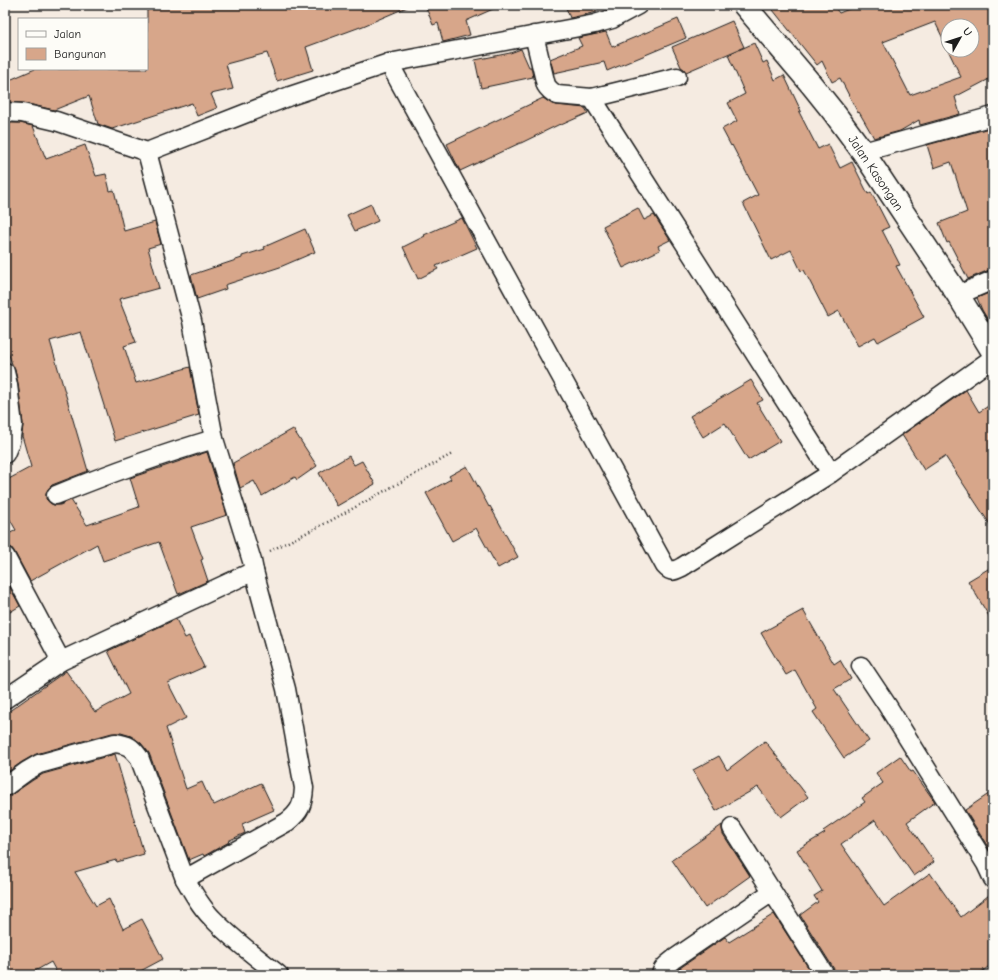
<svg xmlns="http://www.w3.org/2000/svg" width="998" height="980" font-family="'Comic Neue',sans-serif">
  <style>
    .building { fill: #d7a68a; stroke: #1c1c1c; fill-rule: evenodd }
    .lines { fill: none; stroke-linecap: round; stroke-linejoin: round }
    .street-casing { stroke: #1c1c1c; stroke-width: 21 }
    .secondary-casing { stroke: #1c1c1c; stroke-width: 25 }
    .path { stroke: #1c1c1c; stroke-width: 2.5; stroke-dasharray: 1 3; stroke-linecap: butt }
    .street { stroke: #fdfcf7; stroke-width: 18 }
    .secondary { stroke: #fdfcf7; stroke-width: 22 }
    .labels { text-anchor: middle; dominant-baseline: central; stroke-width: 3.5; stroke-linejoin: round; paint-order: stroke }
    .street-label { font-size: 13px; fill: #1c1c1c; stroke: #fdfcf7 }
  </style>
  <rect width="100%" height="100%" fill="#f5ebe1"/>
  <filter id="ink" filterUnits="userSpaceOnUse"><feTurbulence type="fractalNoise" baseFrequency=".025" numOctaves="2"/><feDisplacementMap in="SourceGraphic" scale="8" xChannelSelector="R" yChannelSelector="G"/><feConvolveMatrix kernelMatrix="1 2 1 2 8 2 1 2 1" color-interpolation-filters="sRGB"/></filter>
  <g filter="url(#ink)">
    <!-- building -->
    <g class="building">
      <polygon points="147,5 412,5 363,26 306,47 313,70 277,81 267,53 226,64 233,89 211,94 217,108 197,116 192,103 112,129 98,124 89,96 54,110 24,103 5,102 5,82 35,69 147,69"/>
      <polygon points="425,5 502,5 466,21 470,35 443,42 438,23 433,25"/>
      <polygon points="565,5 594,5 597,12 570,18"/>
      <path d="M769,5H833L839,13L859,5H993V77L955,97L960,114L920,125L919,120L900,131L874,138L859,112L858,113L840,78L832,82L822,61L817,65ZM935,22L948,49V26H972V50H948L961,77L910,95L883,42Z"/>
      <polygon points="678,19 686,38 607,71 604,62 554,73 550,59 582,46 578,38 606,32 612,47"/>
      <polygon points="732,21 744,47 686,72 684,69 681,67 672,47"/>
      <polygon points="754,43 763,63 767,61 775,80 784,75 801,111 799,112 818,149 828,144 840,168 852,162 868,194 871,192 889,227 882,230 900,265 896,266 924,317 878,342 875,337 858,346 839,311 828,317 804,270 801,271 791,250 771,260 743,203 758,195 732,145 731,146 722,129 737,121 728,103 745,94 728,55"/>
      <polygon points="521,49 529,67 531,67 533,77 481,88 475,60 510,53"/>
      <polygon points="543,98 552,104 556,105 585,108 588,113 561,125 560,124 521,143 520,143 460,171 447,144"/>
      <polygon points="5,123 20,123 33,126 46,159 85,145 96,176 106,174 110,191 114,190 124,231 155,222 161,244 148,248 159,288 119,299 136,342 124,346 136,383 190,367 199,415 115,441 81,332 50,341 88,471 52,485 48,489 46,494 46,499 50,503 54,505 60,505 71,500 87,525 139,507 130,478 207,452 227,515 191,527 203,559 201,560 208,581 181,593 178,594 159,542 103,561 97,544 30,581 14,551 11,547 9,546 5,540 5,536 16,530 5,511 5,481 31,467 22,436 23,424 18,383 15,370 12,364 5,343"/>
      <polygon points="993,127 993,270 989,270 968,279 949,242 947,243 939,223 967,212 951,162 934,168 927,145"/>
      <polygon points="371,204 378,221 355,231 347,215"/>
      <polygon points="638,208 644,220 654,215 670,240 658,246 660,250 623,268 603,226"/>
      <polygon points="462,218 477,248 436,266 438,269 418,279 403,247 425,236 424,235"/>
      <polygon points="305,229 315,252 280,267 225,285 226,289 197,299 191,275 242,258 242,256 265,249 264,247"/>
      <polygon points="993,291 993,328 982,310 977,298"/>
      <polygon points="751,380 763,400 757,403 780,441 748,460 725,423 703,437 690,416"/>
      <polygon points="966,390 979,412 993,403 993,529 945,456 924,470 902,435"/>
      <polygon points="293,429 317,466 297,480 295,477 262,496 254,481 240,488 233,463"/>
      <polygon points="349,456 354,465 362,461 375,484 337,506 319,473"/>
      <polygon points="467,466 489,507 490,506 518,557 498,568 476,528 452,541 426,493 451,479 449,476"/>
      <polygon points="993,566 993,623 968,581"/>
      <polygon points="5,578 20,606 5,615"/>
      <polygon points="803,610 834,664 840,660 851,679 834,689 869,741 844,758 813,712 817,709 795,670 786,675 761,633"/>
      <polygon points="176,619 185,638 189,636 204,667 168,683 186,718 166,728 186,789 202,782 211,802 212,802 214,805 261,783 274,810 242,824 245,833 228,841 229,842 204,856 203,854 189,860 149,753 141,743 131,736 121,733 112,733 36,754 22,762 5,774 5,714 66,671 95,712 129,694 108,651"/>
      <polygon points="765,741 808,797 781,817 758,787 716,811 693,770 719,756 727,770"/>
      <polygon points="115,754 144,854 117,862 116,860 75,872 96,906 109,899 123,929 142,919 163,959 133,975 58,975 51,962 28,975 5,975 5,797 11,795 33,780 43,774"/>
      <polygon points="900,756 911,772 913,771 935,802 907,822 934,862 914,876 875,820 841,844 884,906 930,873 961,917 993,892 993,963 978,975 835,975 834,969 800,915 818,902 814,896 822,891 797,850 825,833 823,831 865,802 862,798 883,783 876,773"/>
      <polygon points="993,791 993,855 965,810"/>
      <polygon points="722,825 722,829 723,834 750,876 705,908 672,860"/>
      <polygon points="774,914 813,975 672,975 680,968 725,937 729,942"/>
    </g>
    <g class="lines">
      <defs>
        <g id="street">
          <path d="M534,35L546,85C549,90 552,92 557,95L592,98L677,77"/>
          <path d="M389,63L665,566C671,573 674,571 682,567L831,473L993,358"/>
          <polyline points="592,98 831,473"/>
          <polyline points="5,112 22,113 56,121 147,152 290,96 389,63 595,24 612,19 638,5"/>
          <path d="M147,152L192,321L214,439L252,561L254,571L286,689L304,788C303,805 300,812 287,822L185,879"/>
          <polyline points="863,152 993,116"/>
          <polyline points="958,295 993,280"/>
          <polyline points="5,372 8,385 13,425 10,442 5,454"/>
          <path d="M56,495C108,474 160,455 214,439"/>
          <polyline points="5,556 61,661"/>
          <polyline points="861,666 887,705 986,864 993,879"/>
          <polyline points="5,699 61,661 254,571"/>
          <path d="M5,787L27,771L39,764L115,743C129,745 131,747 139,757L185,879C193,893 201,907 212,918C232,939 256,957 279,975"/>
          <polyline points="732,828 825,975"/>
          <path d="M661,975C662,967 669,963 674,959L772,892"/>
        </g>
        <polyline id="secondary" points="744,5 811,84 835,114 863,152 958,295 993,352"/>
      </defs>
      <!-- street casing -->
      <use href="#street" class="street-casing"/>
      <!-- secondary casing -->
      <use href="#secondary" class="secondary-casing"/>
      <!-- path -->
      <polyline class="path" points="270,551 330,521 452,454"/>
      <!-- street -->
      <use href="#street" class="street"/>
      <!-- secondary -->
      <use href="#secondary" class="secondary"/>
    </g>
  </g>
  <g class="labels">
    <!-- street labels -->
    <g class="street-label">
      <text transform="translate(876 173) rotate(56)">Jalan Kasongan</text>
    </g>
  </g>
  <!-- margin -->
  <rect width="998" height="980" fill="none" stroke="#fdfcf7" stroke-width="20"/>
  <rect x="10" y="10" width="978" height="960" fill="none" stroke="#1c1c1c" stroke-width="1.5" filter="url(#ink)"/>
  <!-- legend -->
  <rect x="18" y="18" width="130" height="52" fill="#fdfcf7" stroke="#a3a29f"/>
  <rect x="26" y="31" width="20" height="6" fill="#fdfcf7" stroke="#a3a29f"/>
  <text x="54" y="38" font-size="12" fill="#1c1c1c">Jalan</text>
  <rect x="26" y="48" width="20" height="12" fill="#d7a68a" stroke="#a3a29f"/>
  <text x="54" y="58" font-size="12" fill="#1c1c1c">Bangunan</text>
  <!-- north arrow -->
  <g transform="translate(960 38) rotate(51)"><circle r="19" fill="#fdfcf7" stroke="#a3a29f"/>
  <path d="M0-3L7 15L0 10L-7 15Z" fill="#1c1c1c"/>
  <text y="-6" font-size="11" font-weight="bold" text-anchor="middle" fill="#1c1c1c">U</text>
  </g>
</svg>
